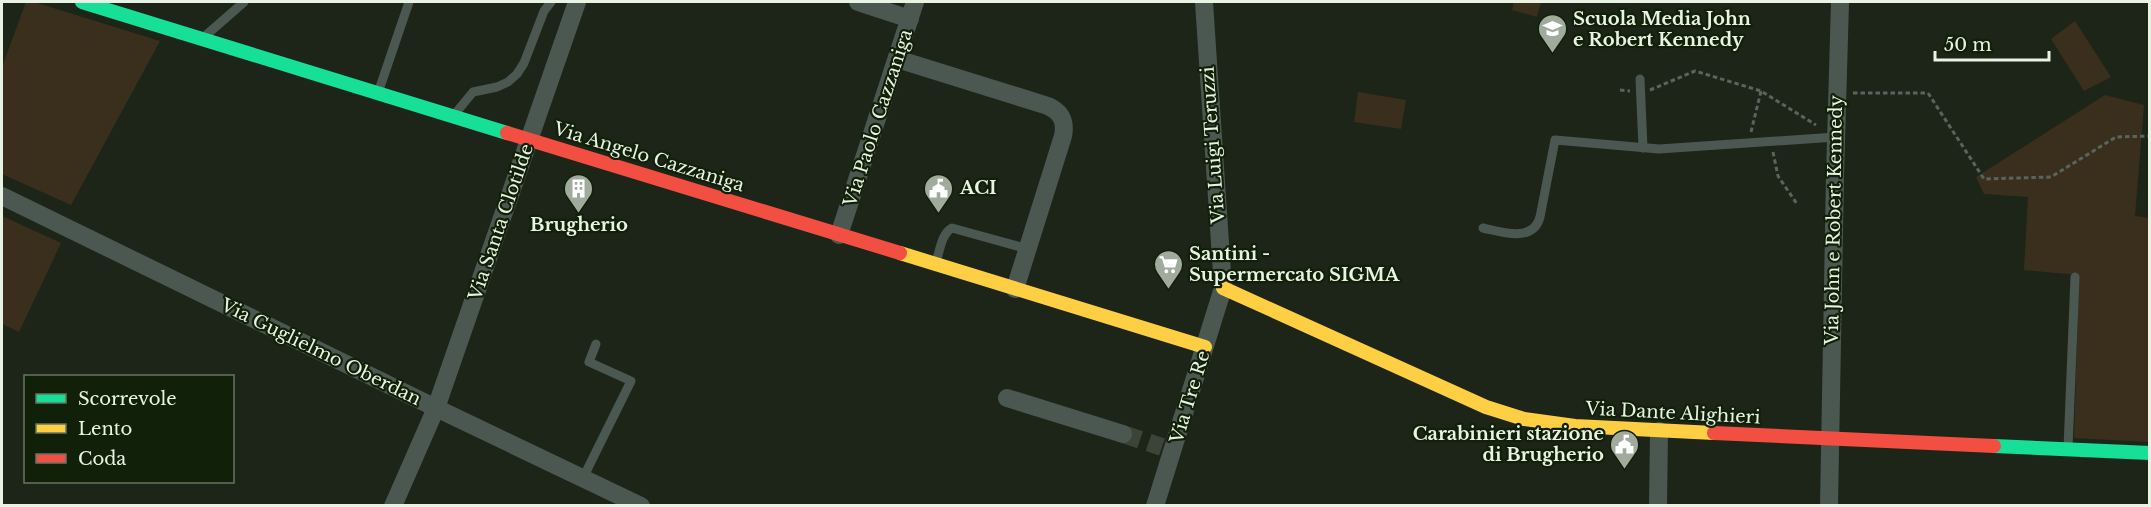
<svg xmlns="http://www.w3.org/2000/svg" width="2151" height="507" font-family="'Libre Baskerville',serif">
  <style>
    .green { fill: #3a2f1d }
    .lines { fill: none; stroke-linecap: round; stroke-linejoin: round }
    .street-tunnel { stroke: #3b4437; stroke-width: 18; stroke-dasharray: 18 9; stroke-linecap: butt }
    .path { stroke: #5a635d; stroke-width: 3; stroke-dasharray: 4.5 3; stroke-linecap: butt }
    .lane { stroke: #4b5851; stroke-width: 9 }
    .street { stroke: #4b5851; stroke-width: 18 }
    .fast { stroke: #16e098; stroke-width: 14 }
    .slow { stroke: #ffcf43; stroke-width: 14 }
    .jam { stroke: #f24e42; stroke-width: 14 }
    .labels { text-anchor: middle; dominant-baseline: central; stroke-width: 4.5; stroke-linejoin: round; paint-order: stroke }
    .poi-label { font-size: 18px; font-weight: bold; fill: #e9f3e4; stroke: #112009; text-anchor: start }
    .street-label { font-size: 18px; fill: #e9f3e4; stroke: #112009 }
  </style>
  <rect width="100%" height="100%" fill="#1c2518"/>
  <!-- green -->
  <g class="green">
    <polygon points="26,2 34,2 160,41 71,205 2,174 2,67"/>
    <polygon points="1514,2 1541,2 1537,17 1512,10"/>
    <polygon points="2075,21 2111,77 2084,91 2051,39"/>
    <polygon points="1358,92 1406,100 1401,129 1354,122"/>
    <polygon points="2105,95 2144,105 2135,216 2149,218 2149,442 2074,438 2079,275 2024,270 2028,197 1984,194 1976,177"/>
    <polygon points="2,216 61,243 19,332 2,324"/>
  </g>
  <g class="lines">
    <!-- street-tunnel -->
    <polyline class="street-tunnel" points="1123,434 1162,447"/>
    <!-- path -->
    <g class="path">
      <polyline points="1620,90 1630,91"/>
      <polyline points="1650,90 1695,71 1761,91 1816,125"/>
      <polyline points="1853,93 1928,93 1984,179 2051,177 2116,137 2150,136"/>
      <polyline points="1751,132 1761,91"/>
      <polyline points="1773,152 1778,176 1797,204"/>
    </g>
    <!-- lane -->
    <g class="lane">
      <polyline points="204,37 244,2"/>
      <polyline points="1640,79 1643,148"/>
      <polyline points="379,90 409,2"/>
      <polyline points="454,115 473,92 497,87 508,82 517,74 524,63 544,11 551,2"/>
      <path d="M1483,228C1502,232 1533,243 1540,217L1555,140L1659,149L1836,137"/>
      <path d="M936,262C940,251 941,234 952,228L1028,249"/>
      <polyline points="2068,448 2075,277"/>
      <polyline points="583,478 631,381 589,362 596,344"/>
    </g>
    <!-- street -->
    <g class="street">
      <polyline points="858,2 910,19"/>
      <path d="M897,59L1048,106C1061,112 1066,121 1063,136L1015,289"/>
      <polyline points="2,196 436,408 641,506"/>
      <polyline points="839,235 915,2"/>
      <polyline points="1007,398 1123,434"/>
      <polyline points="393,506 436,408 577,2"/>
      <polyline points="1155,506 1223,288 1204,2"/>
      <polyline points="1658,506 1659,431"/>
      <polyline points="1829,506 1835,176 1840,2"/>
    </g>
    <!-- fast -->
    <g class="fast">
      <polyline points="82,2 507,133"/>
      <polyline points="1994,446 2150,453"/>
    </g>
    <!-- slow -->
    <g class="slow">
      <polyline points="900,253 1205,347"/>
      <polyline points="1223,288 1486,407 1524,419 1575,426 1714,433"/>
    </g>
    <!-- jam -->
    <g class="jam">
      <polyline points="507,133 900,253"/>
      <polyline points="1714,433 1994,446"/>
    </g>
  </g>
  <!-- icons -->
  <defs>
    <symbol id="school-pin" viewBox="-11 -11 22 30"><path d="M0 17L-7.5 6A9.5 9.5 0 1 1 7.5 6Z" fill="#a1ab9d" stroke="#112009"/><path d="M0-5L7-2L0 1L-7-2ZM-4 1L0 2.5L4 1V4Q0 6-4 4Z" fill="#fff"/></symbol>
    <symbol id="building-pin" viewBox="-11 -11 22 30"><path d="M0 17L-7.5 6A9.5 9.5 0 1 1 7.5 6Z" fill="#a1ab9d" stroke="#112009"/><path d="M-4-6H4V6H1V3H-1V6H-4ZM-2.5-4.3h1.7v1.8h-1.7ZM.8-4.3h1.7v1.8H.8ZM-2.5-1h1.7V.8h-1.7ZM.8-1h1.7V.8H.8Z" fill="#fff"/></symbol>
    <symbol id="civic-pin" viewBox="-11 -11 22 30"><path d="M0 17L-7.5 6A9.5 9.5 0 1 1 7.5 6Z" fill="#a1ab9d" stroke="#112009"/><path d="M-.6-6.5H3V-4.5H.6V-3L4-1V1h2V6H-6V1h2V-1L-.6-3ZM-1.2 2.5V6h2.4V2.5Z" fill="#fff"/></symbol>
    <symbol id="supermarket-pin" viewBox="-11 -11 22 30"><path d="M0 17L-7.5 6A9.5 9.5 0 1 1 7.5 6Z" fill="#a1ab9d" stroke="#112009"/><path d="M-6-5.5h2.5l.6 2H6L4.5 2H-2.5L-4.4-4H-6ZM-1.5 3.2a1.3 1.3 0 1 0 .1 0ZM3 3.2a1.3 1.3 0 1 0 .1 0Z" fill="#fff"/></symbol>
  </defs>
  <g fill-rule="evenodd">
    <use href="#school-pin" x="1536" y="12" width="33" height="45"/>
    <use href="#building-pin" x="562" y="172" width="33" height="45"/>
    <use href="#civic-pin" x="922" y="172" width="33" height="45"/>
    <use href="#supermarket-pin" x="1152" y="248" width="33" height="45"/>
    <use href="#civic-pin" x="1608" y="428" width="33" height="45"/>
  </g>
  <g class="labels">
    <!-- poi labels -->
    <g class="poi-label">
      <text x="1573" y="19">Scuola Media John<tspan x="1573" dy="21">e Robert Kennedy</tspan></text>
      <text x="960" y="188">ACI</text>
      <text x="579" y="225" text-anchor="middle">Brugherio</text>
      <text x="1189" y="254">Santini -<tspan x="1189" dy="21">Supermercato SIGMA</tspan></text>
      <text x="1604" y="434" text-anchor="end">Carabinieri stazione<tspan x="1604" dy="21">di Brugherio</tspan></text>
    </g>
    <!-- street labels -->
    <g class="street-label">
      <text transform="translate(878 118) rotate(-72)">Via Paolo Cazzaniga</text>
      <text transform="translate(1213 145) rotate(-94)">Via Luigi Teruzzi</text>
      <text transform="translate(649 157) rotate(17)">Via Angelo Cazzaniga</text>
      <text transform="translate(1834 220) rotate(-89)">Via John e Robert Kennedy</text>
      <text transform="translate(501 222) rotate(-71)">Via Santa Clotilde</text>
      <text transform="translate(321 352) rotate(26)">Via Guglielmo Oberdan</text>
      <text transform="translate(1190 397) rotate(-73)">Via Tre Re</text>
      <text transform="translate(1673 413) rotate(3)">Via Dante Alighieri</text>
    </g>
  </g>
  <!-- border -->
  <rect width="2151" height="507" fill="none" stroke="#e9f3e4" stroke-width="6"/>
  <!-- legend -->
  <rect x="24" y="375" width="210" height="108" fill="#112009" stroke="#677461" stroke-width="1.5"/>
  <rect x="36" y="394" width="30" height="9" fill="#16e098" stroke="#677461" stroke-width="1.5"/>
  <text x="78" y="405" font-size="18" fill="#e9f3e4">Scorrevole</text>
  <rect x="36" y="424" width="30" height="9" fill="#ffcf43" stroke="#677461" stroke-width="1.5"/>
  <text x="78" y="435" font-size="18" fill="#e9f3e4">Lento</text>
  <rect x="36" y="454" width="30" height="9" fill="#f24e42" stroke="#677461" stroke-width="1.5"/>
  <text x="78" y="465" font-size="18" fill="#e9f3e4">Coda</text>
  <!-- scale -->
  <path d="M1935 51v9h114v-9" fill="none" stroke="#e9f3e4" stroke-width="3"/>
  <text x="1944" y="51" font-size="18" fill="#e9f3e4" stroke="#112009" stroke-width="4.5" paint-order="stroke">50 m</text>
</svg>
